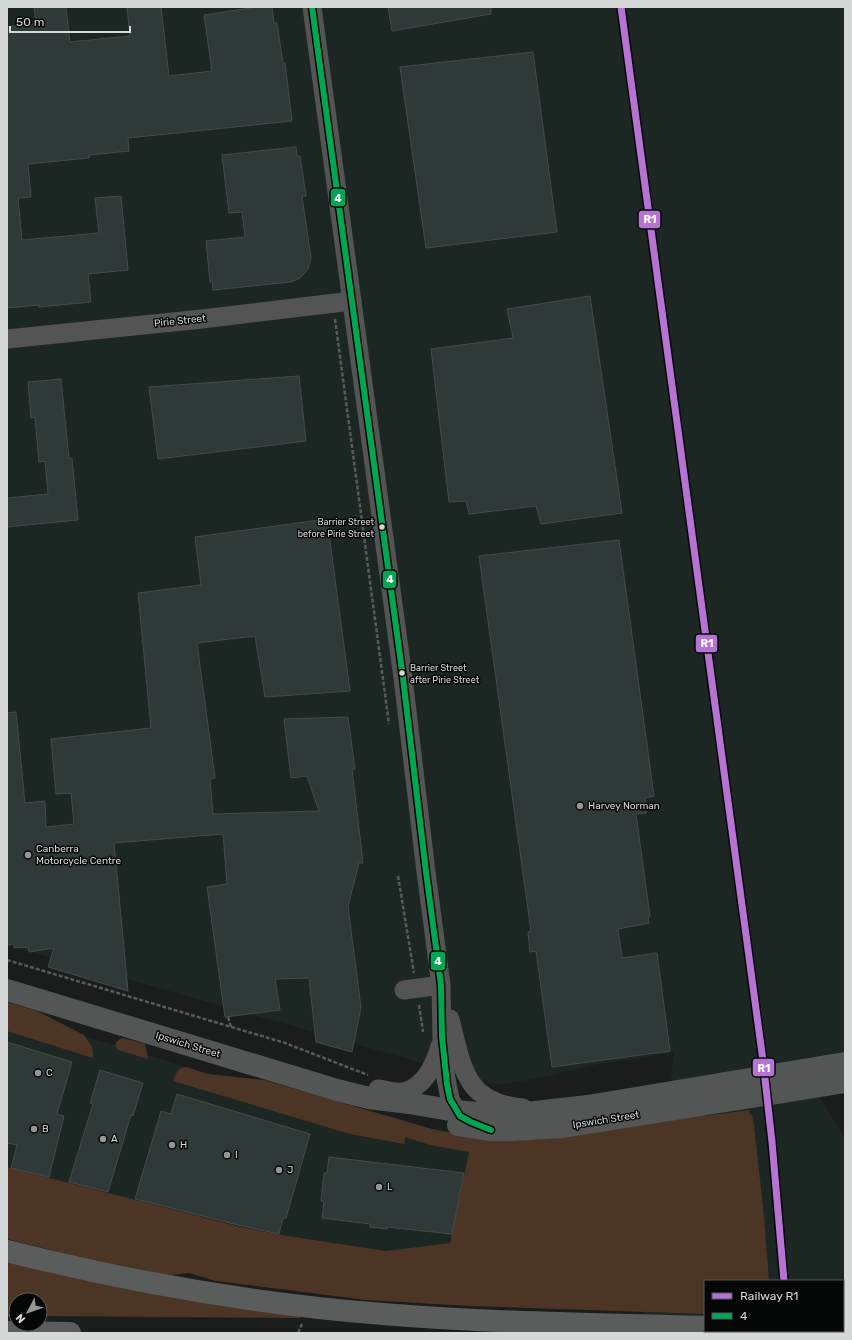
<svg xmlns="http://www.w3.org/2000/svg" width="852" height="1340" font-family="Rubik,sans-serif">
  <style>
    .built { fill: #1c2723; fill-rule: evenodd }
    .green { fill: #4d3526 }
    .building { fill: #2f3937; stroke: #484a49 }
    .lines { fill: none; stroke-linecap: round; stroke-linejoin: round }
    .path { stroke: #595b5a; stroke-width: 2.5; stroke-dasharray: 4 2; stroke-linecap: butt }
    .minor { stroke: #545454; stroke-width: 19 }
    .major { stroke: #545555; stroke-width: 22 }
    .highway { stroke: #5a5d5c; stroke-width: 22 }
    .bus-1-casing { stroke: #060707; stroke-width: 9 }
    .bus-1 { stroke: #00a651; stroke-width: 6 }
    .rail-1-casing { stroke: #060707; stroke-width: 10 }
    .rail-1 { stroke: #b673d3; stroke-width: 7 }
    .bus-dot { fill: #d4d8d7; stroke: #060707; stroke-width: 1.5 }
    .poi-dot { fill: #939796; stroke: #060707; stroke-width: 1.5 }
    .labels { text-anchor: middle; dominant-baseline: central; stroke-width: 3; stroke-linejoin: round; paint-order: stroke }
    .bus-label { font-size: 9px; fill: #d4d8d7; stroke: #060707; text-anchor: end }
    .street-label { font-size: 10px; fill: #d4d8d7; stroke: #060707 }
    .poi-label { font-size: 10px; fill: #d4d8d7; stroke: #060707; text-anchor: start }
    .line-badge { stroke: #060707; stroke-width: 1.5 }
    .badge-label { font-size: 11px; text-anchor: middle; font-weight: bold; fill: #fff }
  </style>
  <rect width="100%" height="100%" fill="#1a1d1c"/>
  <!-- built -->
  <g class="built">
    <path d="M7,7H845V1055L819,1086L820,1097L845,1139V1333H641L674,1053L598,1064L549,1076L500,1085L7,945ZM705,1281H843V1331H705Z"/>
    <polygon points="7,1002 37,1011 85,1037 115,1045 120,1039 123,1038 145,1044 149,1055 197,1071 208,1074 264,1080 424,1127 463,1135 469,1152 450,1243 386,1251 281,1235 237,1226 7,1167"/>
  </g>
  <!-- green -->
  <g class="green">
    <polygon points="7,1002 37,1011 84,1035 92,1047 93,1058 7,1031"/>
    <path d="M123,1038L145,1044L148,1059L118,1050L115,1046C116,1042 118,1039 123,1038Z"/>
    <path d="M186,1067L208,1074L264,1080L432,1129L463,1135L704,1113L705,1116L749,1110L750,1115H752L754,1125L764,1216L769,1281H705V1314L470,1306L366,1300L216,1281L189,1273L171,1275L163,1274L75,1256L7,1239V1167L237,1226L281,1235L386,1251L450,1243L469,1152L430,1145L405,1137L404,1144L350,1134L173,1081C176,1074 177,1068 186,1067Z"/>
    <polygon points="7,1259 301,1315 300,1318 40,1316 40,1300 16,1300 16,1316 7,1316"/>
  </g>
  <!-- building -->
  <g class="building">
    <polygon points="34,7 66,7 70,42 130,36 127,7 161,7 169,76 212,71 204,15 257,7 272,7 274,23 277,23 283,63 285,63 292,121 128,138 129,151 89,155 89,158 28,164 31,197 18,198 22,240 99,233 95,198 121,196 128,270 88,274 91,302 39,307 39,305 7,308 7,27 36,24"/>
    <polygon points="388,7 491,7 491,14 392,31"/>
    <polygon points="533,52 557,232 426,248 400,67"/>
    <polygon points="296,147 297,156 300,156 306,196 302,196 311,258 308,269 300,278 291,282 213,290 212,281 210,282 206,241 245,237 242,212 229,213 222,155"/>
    <polygon points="590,296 622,513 541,524 536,506 469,514 466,501 449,502 431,349 513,338 507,309"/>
    <polygon points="299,376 306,441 158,459 149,387"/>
    <polygon points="61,379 69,459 72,458 78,520 7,527 7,498 48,494 45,461 39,462 35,417 31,418 28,382"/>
    <polygon points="327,519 350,691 265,697 255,636 197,643 215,778 210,779 213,814 319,811 307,776 291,778 284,719 348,717 355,769 352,769 363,863 359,863 348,906 361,1008 352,1052 316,1042 309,978 275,979 280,1010 225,1017 207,887 227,884 223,834 114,843 128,991 48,967 54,948 29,952 28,947 14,948 14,944 7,945 7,713 16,712 25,803 45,801 46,827 74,824 71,793 56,794 51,739 151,728 138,593 201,585 195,537"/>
    <polygon points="619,540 654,796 645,798 646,813 636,814 650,917 648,917 649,923 618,929 622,958 657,953 670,1051 552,1067 536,951 530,952 528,932 531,931 479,556"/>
    <polygon points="7,1042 72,1062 57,1114 64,1116 49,1177 11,1168 17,1145 7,1143"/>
    <polygon points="100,1070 143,1083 133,1116 131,1115 108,1192 69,1182 93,1104 90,1103"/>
    <polygon points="177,1094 310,1134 286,1218 283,1218 279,1234 238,1225 135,1199 161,1111 171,1114"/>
    <polygon points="329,1157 464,1173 452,1234 387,1227 387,1229 370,1227 370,1224 322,1218 324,1202 321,1201 324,1173 327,1173"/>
  </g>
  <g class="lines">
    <!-- path -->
    <g class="path">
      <polyline points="335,319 389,724"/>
      <polyline points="398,876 414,973"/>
      <polyline points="7,960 285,1043 368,1075"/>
      <polyline points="419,1005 423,1032"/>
      <polyline points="228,1017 231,1027"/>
      <polyline points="298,1333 302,1324"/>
    </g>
    <!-- minor -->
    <g class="minor">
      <polyline points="312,7 403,678 426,872 441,985 442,1037 445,1073 450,1099 456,1111"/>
      <polyline points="7,339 202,319 352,301"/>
      <polyline points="404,990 441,985"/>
      <path d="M450,1019C462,1066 464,1103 523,1108"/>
      <path d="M378,1089C386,1090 394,1093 403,1092C424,1088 435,1064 440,1046"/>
    </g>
    <!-- major -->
    <g class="major">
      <polyline points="7,990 337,1090 369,1098 409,1103 456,1111 486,1114 526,1113 588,1106 845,1063"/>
      <polyline points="458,1125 491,1130 512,1130 563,1127 845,1082"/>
    </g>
    <!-- highway -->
    <g class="highway">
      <path d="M7,1251C130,1282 256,1304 383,1314C490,1323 598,1324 705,1327"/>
      <polyline points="721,1331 728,1333"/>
      <polyline points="7,1332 70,1333"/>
    </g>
    <defs>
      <polyline id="bus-1" points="312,7 403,678 426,872 441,985 442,1037 447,1084 450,1099 460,1116 471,1122 491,1130"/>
    </defs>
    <!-- bus-1 casing -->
    <use href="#bus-1" class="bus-1-casing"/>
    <!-- bus-1 -->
    <use href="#bus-1" class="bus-1"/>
    <defs>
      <polyline id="rail-1" points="621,7 763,1061 772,1142 784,1281"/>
    </defs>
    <!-- rail-1 casing -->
    <use href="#rail-1" class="rail-1-casing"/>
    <!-- rail-1 -->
    <use href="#rail-1" class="rail-1"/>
  </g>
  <!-- markers -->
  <g class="bus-dot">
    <circle cx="382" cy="527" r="3.5"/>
    <circle cx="402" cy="673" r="3.5"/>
  </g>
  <g class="poi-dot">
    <circle cx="580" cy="806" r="4"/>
    <circle cx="28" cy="855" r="4"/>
    <circle cx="38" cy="1073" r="4"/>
    <circle cx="34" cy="1129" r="4"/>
    <circle cx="103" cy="1139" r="4"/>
    <circle cx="172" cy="1145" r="4"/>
    <circle cx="227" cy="1155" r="4"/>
    <circle cx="279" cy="1170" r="4"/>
    <circle cx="379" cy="1187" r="4"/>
  </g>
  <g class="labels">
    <!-- bus labels -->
    <g class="bus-label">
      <text x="374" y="522">Barrier Street<tspan x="374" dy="12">before Pirie Street</tspan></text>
      <text x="410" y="668" text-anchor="start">Barrier Street<tspan x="410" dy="12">after Pirie Street</tspan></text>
    </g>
    <!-- street labels -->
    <g class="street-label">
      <text transform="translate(180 321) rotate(-6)">Pirie Street</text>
      <text transform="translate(188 1045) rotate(17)">Ipswich Street</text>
      <text transform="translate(606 1120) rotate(-9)">Ipswich Street</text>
    </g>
    <!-- poi labels -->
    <g class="poi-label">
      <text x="588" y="806">Harvey Norman</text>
      <text x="36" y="849">Canberra<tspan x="36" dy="12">Motorcycle Centre</tspan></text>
      <text x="46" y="1073">C</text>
      <text x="42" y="1129">B</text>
      <text x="111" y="1139">A</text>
      <text x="180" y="1145">H</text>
      <text x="235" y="1155">I</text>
      <text x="287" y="1170">J</text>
      <text x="387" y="1187">L</text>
    </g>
  </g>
  <g class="line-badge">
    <rect x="330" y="188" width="16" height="19" rx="4" fill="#00a651"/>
    <rect x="638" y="210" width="23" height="19" rx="4" fill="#b673d3"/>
    <rect x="382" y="570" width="15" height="19" rx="4" fill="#00a651"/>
    <rect x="695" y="634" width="23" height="19" rx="4" fill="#b673d3"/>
    <rect x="430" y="951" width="16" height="20" rx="4" fill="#00a651"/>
    <rect x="752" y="1058" width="23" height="19" rx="4" fill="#b673d3"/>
  </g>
  <g class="badge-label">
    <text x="338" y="202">4</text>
    <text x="650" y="223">R1</text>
    <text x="390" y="583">4</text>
    <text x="707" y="647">R1</text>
    <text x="438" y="965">4</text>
    <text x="764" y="1072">R1</text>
  </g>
  <!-- border -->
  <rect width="852" height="1340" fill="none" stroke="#d4d8d7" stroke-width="16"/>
  <!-- legend -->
  <rect x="704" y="1280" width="140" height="52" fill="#060707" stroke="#585b5a"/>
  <rect x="712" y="1293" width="20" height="6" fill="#b673d3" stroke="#585b5a"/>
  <text x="740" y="1300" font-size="12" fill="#d4d8d7">Railway R1</text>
  <rect x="712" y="1313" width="20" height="6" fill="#00a651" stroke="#585b5a"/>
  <text x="740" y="1320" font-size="12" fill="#d4d8d7">4</text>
  <!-- north arrow -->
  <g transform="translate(28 1312) rotate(229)"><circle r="19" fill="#060707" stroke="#585b5a"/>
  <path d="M0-3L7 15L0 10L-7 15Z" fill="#939796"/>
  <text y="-6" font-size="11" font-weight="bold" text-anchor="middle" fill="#d4d8d7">N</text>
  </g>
  <!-- scale -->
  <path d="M10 26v6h120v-6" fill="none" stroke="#d4d8d7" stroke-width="2"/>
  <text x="16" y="26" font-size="12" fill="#d4d8d7" stroke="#060707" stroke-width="3" paint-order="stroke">50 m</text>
</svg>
